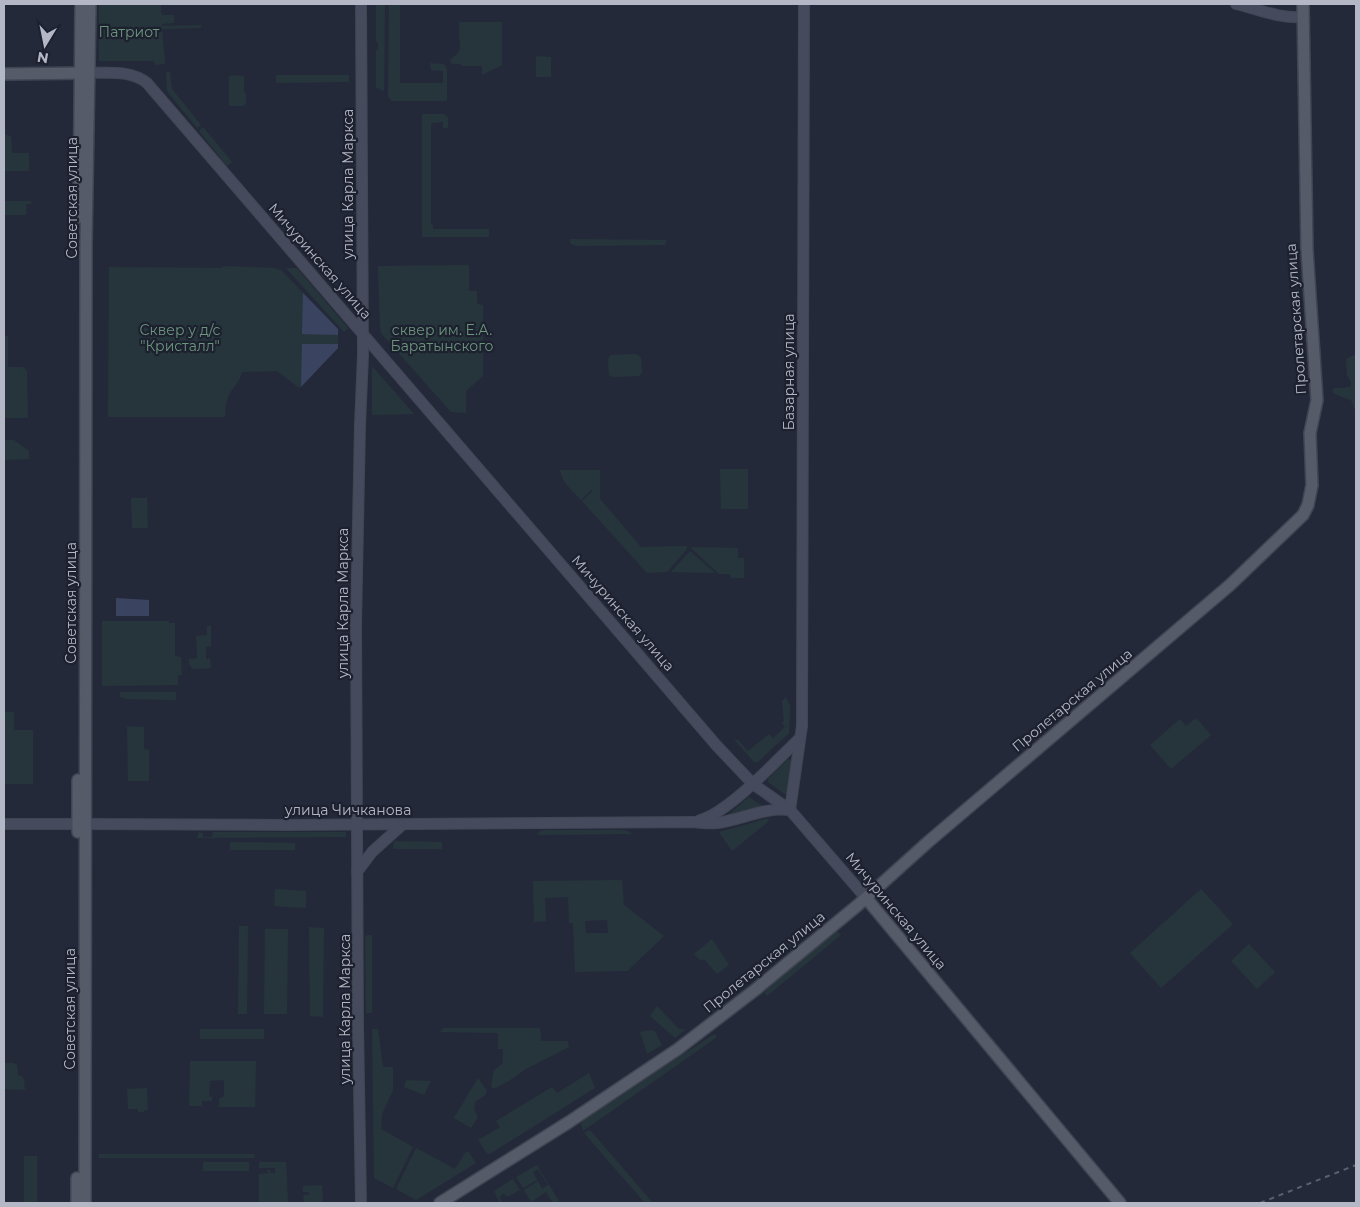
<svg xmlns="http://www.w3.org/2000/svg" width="1360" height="1207" font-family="Montserrat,sans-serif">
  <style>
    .green { fill: #26353b; fill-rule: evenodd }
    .water { fill: #3a4461 }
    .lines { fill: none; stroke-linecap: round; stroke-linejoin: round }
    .secondary-casing { stroke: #414553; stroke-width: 12 }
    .primary-casing { stroke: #414553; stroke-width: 14 }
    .secondary { stroke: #464a5d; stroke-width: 10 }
    .primary { stroke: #565b6a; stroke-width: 11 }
    .rail { stroke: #5a5f71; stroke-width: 2; stroke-dasharray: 5 5; stroke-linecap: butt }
    .labels { text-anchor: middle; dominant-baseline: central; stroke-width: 4.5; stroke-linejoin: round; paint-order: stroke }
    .park-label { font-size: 14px; fill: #6b957c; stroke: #1d212f }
    .street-label { font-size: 14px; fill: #b3b7c6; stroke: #1d212f }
  </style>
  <rect width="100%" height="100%" fill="#24293a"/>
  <!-- green -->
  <g class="green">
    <polygon points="99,4 161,4 161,13 163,15 174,15 174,23 162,24 162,26 201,25 201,28 162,29 165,64 155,65 154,61 99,61"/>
    <polygon points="376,4 385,4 384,91 376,87 376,50 378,50 378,42 376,42"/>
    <polygon points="389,4 438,4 400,4 400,83 443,83 443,71 431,70 430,63 444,64 447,69 447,99 446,101 392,101 388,97"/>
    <polygon points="459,22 502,22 502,65 482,75 482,66 461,66 461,64 452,64 450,60 458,53 460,49"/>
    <polygon points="536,56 551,57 551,77 536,77"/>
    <polygon points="166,72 170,72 172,89 201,125 197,128 167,91"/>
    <polygon points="231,75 244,76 244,93 246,93 246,102 244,106 229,106 229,77"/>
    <polygon points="276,75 349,75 349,82 276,83"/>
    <polygon points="422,114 444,114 448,118 448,128 443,128 443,122 431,123 431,225 433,225 433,229 489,229 489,237 422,237"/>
    <polygon points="203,127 232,162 227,166 199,131"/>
    <polygon points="4,133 11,137 12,153 29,153 29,171 4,171"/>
    <polygon points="4,201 31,201 31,204 26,204 26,215 4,215"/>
    <polygon points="570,239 667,240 665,245 575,246 570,243"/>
    <polygon points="469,265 469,291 477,291 477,304 483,305 483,376 466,391 466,413 451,412 381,333 380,324 378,266"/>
    <path d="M224,266L275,268L278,270L280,269L338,329V348L299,388L277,371L242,372C240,381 235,385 230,393C226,400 225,409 225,417H108L109,267L221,268Z"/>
    <polygon points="286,268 297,268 348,328 344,332"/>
    <polygon points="4,336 8,336 8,367 23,367 27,371 28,418 4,418"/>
    <polygon points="637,354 641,358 642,372 639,376 613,377 609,375 608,359 611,355"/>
    <polygon points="1356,354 1356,413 1351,400 1339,396 1332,392 1334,388 1343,388 1351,386 1351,382 1347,375 1346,359"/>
    <polygon points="372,366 414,414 372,415"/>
    <polygon points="4,440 14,440 29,451 29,459 4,460"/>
    <polygon points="720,469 748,469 748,509 721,509"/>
    <path d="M560,470H600V499L641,547L687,546V549L667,572L647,573L582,501L593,491L591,490L581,500C573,491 562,483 560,470Z"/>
    <polygon points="131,498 147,498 148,528 132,528"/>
    <polygon points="690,547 738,548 738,558 744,558 744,578 731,578 730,574 719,574"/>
    <polygon points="690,551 715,573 671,572"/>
    <polygon points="102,621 169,621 169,623 175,623 175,656 181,657 182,675 178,675 178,685 102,686"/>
    <polygon points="207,626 211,626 211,646 206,647 206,659 210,659 211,668 193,669 189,664 189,659 197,658 196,636 207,635"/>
    <polygon points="120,692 176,692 176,700 125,699 125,698 120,697"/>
    <polygon points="786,697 790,706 789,733 758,762 754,762 734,739 738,740 748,751 769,734 773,738 785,727 782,723 784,721 782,701"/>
    <polygon points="4,712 14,712 14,730 33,730 33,784 4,784"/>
    <polygon points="1196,718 1211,735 1171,769 1150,745 1180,719 1186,726"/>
    <polygon points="127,726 144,727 144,749 149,750 149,781 128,781"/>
    <polygon points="788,759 792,760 787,796 768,782 768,779"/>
    <polygon points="749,797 764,807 728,816 728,815"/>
    <polygon points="768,818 769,821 732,851 719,832"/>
    <polygon points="544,830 625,830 633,834 537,835 540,831"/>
    <polygon points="199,832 203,833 203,837 212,837 213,832 346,832 346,837 197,838"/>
    <polygon points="394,841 442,842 442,849 393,849"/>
    <polygon points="230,842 295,843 295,850 230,850"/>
    <path d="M622,880L624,905L664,936L627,971L575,972L573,923H569L568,897L545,898L546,921L534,922L533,881ZM607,920L608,933H586L585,921Z"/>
    <polygon points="275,889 306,891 306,908 274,906"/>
    <polygon points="1201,889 1233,924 1161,988 1130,953"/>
    <polygon points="239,926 248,926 247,1014 238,1014"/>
    <polygon points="309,927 324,928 323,1017 310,1016"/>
    <polygon points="265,929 288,929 287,1014 264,1014"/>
    <polygon points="836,930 841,935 767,996 764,992"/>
    <polygon points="367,935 372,935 372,1013 366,1013 365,938"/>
    <polygon points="712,939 729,965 717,974 704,959 701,961 694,954"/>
    <polygon points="1249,944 1275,972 1257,989 1231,961"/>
    <polygon points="657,1006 679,1029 686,1029 675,1038 650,1016"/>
    <polygon points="443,1028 540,1028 541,1041 568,1041 569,1047 524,1070 509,1081 493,1089 491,1086 494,1070 503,1063 503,1049 498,1049 498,1033 441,1032"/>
    <rect x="200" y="1029" width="64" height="10"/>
    <polygon points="372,1029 378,1029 383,1067 393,1067 393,1090 382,1114 381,1129 413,1147 393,1188 374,1178"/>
    <polygon points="652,1030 655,1032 662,1045 647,1054 640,1032"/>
    <polygon points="714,1034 717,1037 583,1131 581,1124 584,1120"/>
    <polygon points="190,1061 256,1061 255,1107 219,1107 219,1099 224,1096 224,1080 210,1081 209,1096 212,1097 212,1101 202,1101 202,1106 189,1106"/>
    <path d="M4,1063H14L17,1065L18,1075C26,1076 24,1083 25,1090L4,1089Z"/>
    <polygon points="589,1073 595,1088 488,1155 478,1140 500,1127 496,1121 552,1087 557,1093"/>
    <polygon points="478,1078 487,1091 485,1095 475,1102 474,1109 478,1117 471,1128 454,1118"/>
    <polygon points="406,1080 431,1081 424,1095 404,1087"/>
    <polygon points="147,1088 148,1110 144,1110 144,1112 138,1112 138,1109 128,1109 127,1089"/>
    <polygon points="590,1130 653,1203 645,1203 584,1133"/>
    <polygon points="416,1148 455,1169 465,1153 468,1151 476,1163 416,1200 396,1189"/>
    <rect x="99" y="1154" width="155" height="4"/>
    <rect x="24" y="1156" width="13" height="47"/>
    <rect x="203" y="1162" width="46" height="9"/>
    <polygon points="259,1162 286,1162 288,1203 259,1203 259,1174 269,1173 267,1171 268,1169 271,1171 270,1173 275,1173 275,1168 259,1168"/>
    <polygon points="537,1165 560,1203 553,1203 546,1192 531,1202 524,1190 538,1181 542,1189 548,1185 538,1169 533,1172 537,1180 523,1188 516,1177"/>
    <polygon points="513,1179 520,1190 507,1197 504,1193 499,1197 503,1203 500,1203 494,1191"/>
    <polygon points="322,1185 323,1203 304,1203 303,1195 309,1195 309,1192 303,1192 303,1186"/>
  </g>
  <!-- water -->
  <g class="water">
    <polygon points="303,293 338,329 338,335 302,334"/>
    <polygon points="302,344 338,344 338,348 301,387"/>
    <polygon points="116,598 149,600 149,616 116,616"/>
  </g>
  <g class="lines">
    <defs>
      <g id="secondary">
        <path d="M1236,4C1258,9 1280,19 1303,17"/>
        <path d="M89,73C108,73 131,70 147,83L717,746L753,784L790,810L866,898"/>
        <polyline points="790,810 802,726 804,4"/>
        <path d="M700,820C728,813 777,760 799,739"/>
        <polyline points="4,824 78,824"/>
        <path d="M85,824L287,825L693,822C701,823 709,824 717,823C741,820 764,807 789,810"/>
        <polyline points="357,872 372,852 402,825"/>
        <polyline points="361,1203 358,1026 356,624 360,425 363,355 361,4"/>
      </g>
      <g id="primary">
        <polyline points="4,74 87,73"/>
        <polyline points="79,217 81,4"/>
        <polyline points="78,780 78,832"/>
        <polyline points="866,898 1120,1203"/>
        <polyline points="77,1203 77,1178"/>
        <polyline points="85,1203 86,245 90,4"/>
        <polyline points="440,1203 569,1122 678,1049 755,990 858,905 928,842 1230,585 1303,515 1308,505 1312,485 1310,433 1317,400 1307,250 1303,4"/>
      </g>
    </defs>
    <!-- secondary casing -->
    <use href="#secondary" class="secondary-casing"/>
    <!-- primary casing -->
    <use href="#primary" class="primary-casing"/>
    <!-- secondary -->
    <use href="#secondary" class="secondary"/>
    <!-- primary -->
    <use href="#primary" class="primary"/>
    <!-- rail -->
    <polyline class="rail" points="1260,1203 1356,1165"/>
  </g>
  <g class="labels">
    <!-- park labels -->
    <g class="park-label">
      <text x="129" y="32">Патриот</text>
      <text x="180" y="330">Сквер у д/с<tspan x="180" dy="16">"Кристалл"</tspan></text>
      <text x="442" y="330">сквер им. Е.А.<tspan x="442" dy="16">Баратынского</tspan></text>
    </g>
    <!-- street labels -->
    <g class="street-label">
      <text transform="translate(348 184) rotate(-90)">улица Карла Маркса</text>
      <text transform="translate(72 198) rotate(-90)">Советская улица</text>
      <text transform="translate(320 261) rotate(49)">Мичуринская улица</text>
      <text transform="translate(1296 319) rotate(-94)">Пролетарская улица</text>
      <text transform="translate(789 372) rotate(-90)">Базарная улица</text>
      <text transform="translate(71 603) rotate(-90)">Советская улица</text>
      <text transform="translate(343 603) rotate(-90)">улица Карла Маркса</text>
      <text transform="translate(623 613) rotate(49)">Мичуринская улица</text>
      <text transform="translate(1072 700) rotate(-40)">Пролетарская улица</text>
      <text x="348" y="810">улица Чичканова</text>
      <text transform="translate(896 911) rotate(50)">Мичуринская улица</text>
      <text transform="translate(764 962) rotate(-39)">Пролетарская улица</text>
      <text transform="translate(70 1009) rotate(-90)">Советская улица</text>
      <text transform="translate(345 1009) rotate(-90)">улица Карла Маркса</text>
    </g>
  </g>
  <!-- border -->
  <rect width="1360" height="1207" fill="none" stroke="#b3b7c6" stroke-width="10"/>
  <!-- north arrow -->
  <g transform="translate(45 45) rotate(190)" stroke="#1d212f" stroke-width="4" paint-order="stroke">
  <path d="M0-4L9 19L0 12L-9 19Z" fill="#b3b7c6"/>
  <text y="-8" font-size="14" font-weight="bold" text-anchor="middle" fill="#b3b7c6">N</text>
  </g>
</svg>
